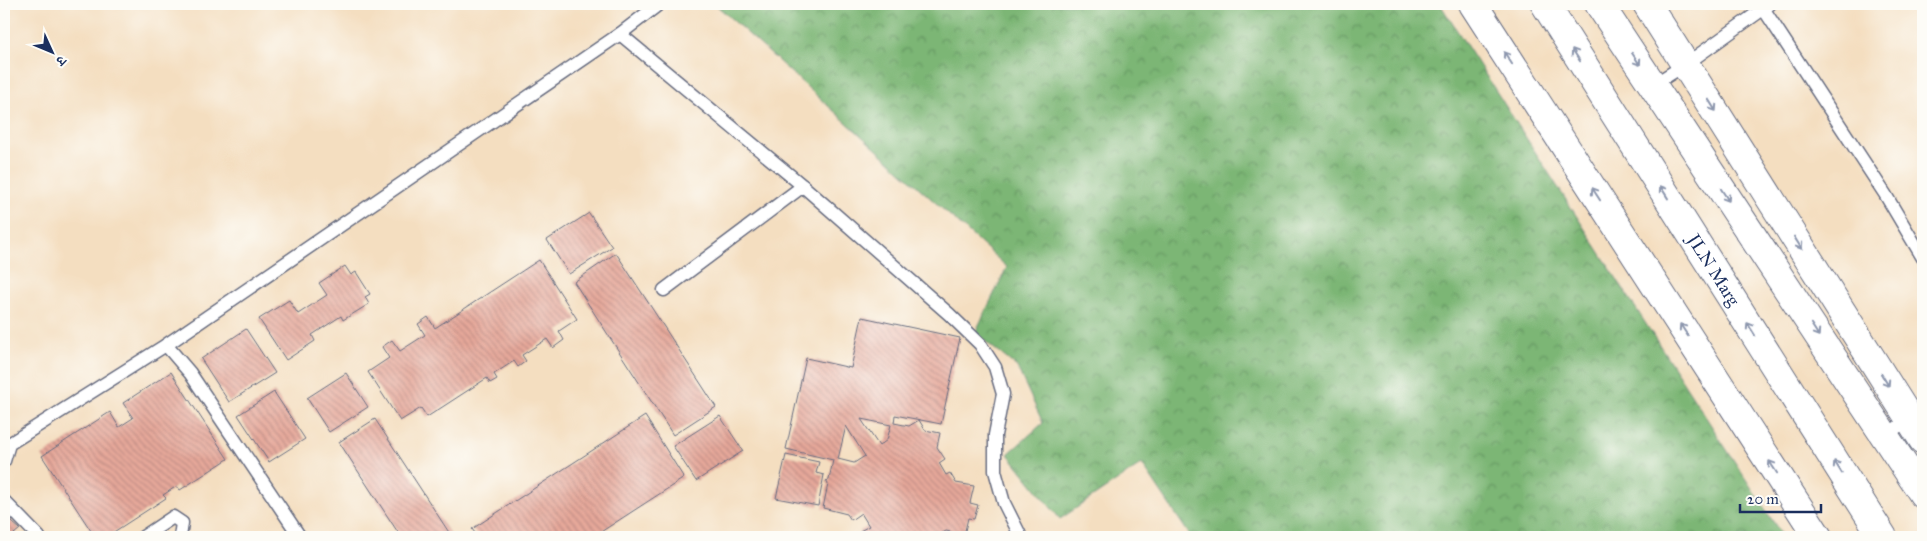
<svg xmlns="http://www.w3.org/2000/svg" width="1927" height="541" font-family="'IM FELL Great Primer','Noto Serif Devanagari',serif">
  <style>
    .forest { fill: url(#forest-crowns); stroke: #4b7269 }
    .building { fill: url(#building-back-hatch); fill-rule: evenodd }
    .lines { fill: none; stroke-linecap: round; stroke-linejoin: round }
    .service-casing { stroke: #676c80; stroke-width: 15 }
    .tertiary-casing { stroke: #676c80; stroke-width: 30 }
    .primary-casing { stroke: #676c80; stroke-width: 30 }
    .service { stroke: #fff; stroke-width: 12 }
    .tertiary { stroke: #fff; stroke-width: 28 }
    .primary { stroke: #fff; stroke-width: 28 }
    .oneway { stroke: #8d97ae }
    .labels { text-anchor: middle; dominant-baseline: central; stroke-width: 4.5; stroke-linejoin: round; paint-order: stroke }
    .street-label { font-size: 18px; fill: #1b2f5e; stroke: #fdfcf7 }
  </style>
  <defs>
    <pattern id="forest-crowns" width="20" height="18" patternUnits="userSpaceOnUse" patternTransform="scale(1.25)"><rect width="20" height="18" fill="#7bb674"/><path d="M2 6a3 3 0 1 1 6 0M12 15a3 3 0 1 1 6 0" fill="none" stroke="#649462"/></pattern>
    <pattern id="building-back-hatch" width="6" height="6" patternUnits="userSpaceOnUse" patternTransform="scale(1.25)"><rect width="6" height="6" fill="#e6a89a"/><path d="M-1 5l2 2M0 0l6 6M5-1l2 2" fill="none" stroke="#ba8981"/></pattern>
  </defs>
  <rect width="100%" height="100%" fill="#fdfcf7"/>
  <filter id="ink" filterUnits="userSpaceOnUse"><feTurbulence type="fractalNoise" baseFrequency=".02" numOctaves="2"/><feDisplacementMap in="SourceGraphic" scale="10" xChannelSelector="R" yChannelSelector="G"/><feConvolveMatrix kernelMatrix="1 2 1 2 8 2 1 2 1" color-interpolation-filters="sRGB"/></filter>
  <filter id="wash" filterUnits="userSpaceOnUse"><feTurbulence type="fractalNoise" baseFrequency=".0096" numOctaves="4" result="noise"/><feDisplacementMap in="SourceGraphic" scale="20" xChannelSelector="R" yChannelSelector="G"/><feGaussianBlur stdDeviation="1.12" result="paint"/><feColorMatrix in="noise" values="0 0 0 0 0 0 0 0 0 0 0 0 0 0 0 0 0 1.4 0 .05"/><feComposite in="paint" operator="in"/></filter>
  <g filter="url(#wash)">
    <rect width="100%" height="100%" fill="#f4dec0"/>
    <!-- forest -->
    <polygon class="forest" points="715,4 1440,4 1783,537 1191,537 1142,464 1060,519 1008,454 1043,423 1017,367 975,333 1007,267"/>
    <g id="blocks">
      <!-- building -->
      <g class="building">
        <polygon points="589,213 612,247 569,274 547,240"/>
        <polygon points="616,253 716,407 673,435 574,282"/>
        <polygon points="539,260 577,319 559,331 564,340 553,348 547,339 522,355 526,361 518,367 514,361 494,374 497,379 490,383 487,378 427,417 421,408 400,421 368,372 389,358 382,347 392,340 400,351 425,335 418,324 428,317 435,328"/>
        <polygon points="345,266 351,275 356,272 370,294 365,297 369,304 343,320 341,316 312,335 315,341 286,360 259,319 289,300 298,314 327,295 319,283"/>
        <path d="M862,317L960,338L941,424L895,415L894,423L909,426L919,420L925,430L940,433L937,447L945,459L939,463L946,475L950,473L956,483L974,486L970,503L978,505L974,519L968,518L964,535L946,531L936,537H864L860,531L869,526L861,513L851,520L847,514L823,508L828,484L826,481L829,480L833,460L786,449L806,358L851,368ZM861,419L891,425L887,440L879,446ZM846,426L865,456L854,463L838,459Z"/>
        <polygon points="246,329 275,373 229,402 201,359"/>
        <polygon points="171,372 228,459 180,490 177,486 163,495 166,498 106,537 95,537 42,456 110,412 119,427 133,418 123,403"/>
        <polygon points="346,373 368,407 329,432 307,398"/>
        <polygon points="274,392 305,439 269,462 238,415"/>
        <polygon points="645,416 684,478 593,537 478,537 472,529"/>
        <polygon points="720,416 743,451 696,481 673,446"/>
        <polygon points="375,419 452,537 401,537 339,442"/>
        <polygon points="786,455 819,462 816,473 824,475 818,506 776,498"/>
        <polygon points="4,515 20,529 14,534 16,537 4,537"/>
      </g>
    </g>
  </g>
  <g filter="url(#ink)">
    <use href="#blocks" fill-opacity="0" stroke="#676c80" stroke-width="1"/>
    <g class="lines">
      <defs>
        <g id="service">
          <polyline points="1763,8 1885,194 1923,258"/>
          <polyline points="620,34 803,186 949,314 980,344 995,367 1003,394 995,435 995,471 1004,503 1021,537"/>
          <polyline points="1653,85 1686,64 1770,4"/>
          <polyline points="664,290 803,186"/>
          <polyline points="166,345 190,373 300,537"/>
          <polyline points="1885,435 1923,411"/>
          <polyline points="4,461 9,444 166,345 620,34 659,4"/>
          <polyline points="4,501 39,537"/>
          <polyline points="143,537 173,517 182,523 180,537"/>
        </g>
        <g id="tertiary">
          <polyline points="1473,4 1818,537"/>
          <polyline points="1647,4 1923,440"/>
        </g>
        <g id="primary">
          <path id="s1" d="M1545,4L1883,537"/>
          <polyline points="1599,4 1923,494"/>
        </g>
      </defs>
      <!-- service casing -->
      <use href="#service" class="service-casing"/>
      <!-- tertiary casing -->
      <use href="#tertiary" class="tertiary-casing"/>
      <!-- primary casing -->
      <use href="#primary" class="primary-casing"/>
      <!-- service -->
      <use href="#service" class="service"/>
      <!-- tertiary -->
      <use href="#tertiary" class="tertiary"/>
      <!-- primary -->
      <use href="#primary" class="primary"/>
    </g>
    <!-- one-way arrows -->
    <defs><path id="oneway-shaft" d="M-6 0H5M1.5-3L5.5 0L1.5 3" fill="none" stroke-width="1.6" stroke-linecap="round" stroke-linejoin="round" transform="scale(1.25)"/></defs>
    <g class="oneway">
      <use href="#oneway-shaft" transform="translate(1576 55) rotate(-123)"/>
      <use href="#oneway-shaft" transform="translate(1508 58) rotate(-123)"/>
      <use href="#oneway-shaft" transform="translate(1636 59) rotate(56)"/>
      <use href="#oneway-shaft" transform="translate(1712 105) rotate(58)"/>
      <use href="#oneway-shaft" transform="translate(1664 192) rotate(-122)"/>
      <use href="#oneway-shaft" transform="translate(1596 194) rotate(-123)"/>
      <use href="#oneway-shaft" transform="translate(1725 195) rotate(57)"/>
      <use href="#oneway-shaft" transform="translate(1798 243) rotate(58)"/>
      <use href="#oneway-shaft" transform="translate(1751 329) rotate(-122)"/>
      <use href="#oneway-shaft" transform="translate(1684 330) rotate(-123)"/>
      <use href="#oneway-shaft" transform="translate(1815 330) rotate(57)"/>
      <use href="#oneway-shaft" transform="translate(1885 380) rotate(58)"/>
      <use href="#oneway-shaft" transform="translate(1773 467) rotate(-123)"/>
      <use href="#oneway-shaft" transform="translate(1838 467) rotate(-122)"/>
    </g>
  </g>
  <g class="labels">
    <!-- street labels -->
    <g class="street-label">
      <text stroke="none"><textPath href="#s1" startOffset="315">JLN Marg</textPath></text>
    </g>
  </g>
  <!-- margin -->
  <rect width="1927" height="541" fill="none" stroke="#fdfcf7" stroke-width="20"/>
  <!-- north arrow -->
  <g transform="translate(52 52) rotate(134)" stroke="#fdfcf7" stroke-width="4" paint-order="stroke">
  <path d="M0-4L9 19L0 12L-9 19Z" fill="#1b2f5e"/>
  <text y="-8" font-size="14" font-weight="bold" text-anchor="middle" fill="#1b2f5e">उ</text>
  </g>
  <!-- scale -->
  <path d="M1740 504v8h81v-8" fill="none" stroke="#1b2f5e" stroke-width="2.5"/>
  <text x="1747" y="504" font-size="15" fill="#1b2f5e" stroke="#fdfcf7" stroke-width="4" paint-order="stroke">20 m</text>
</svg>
